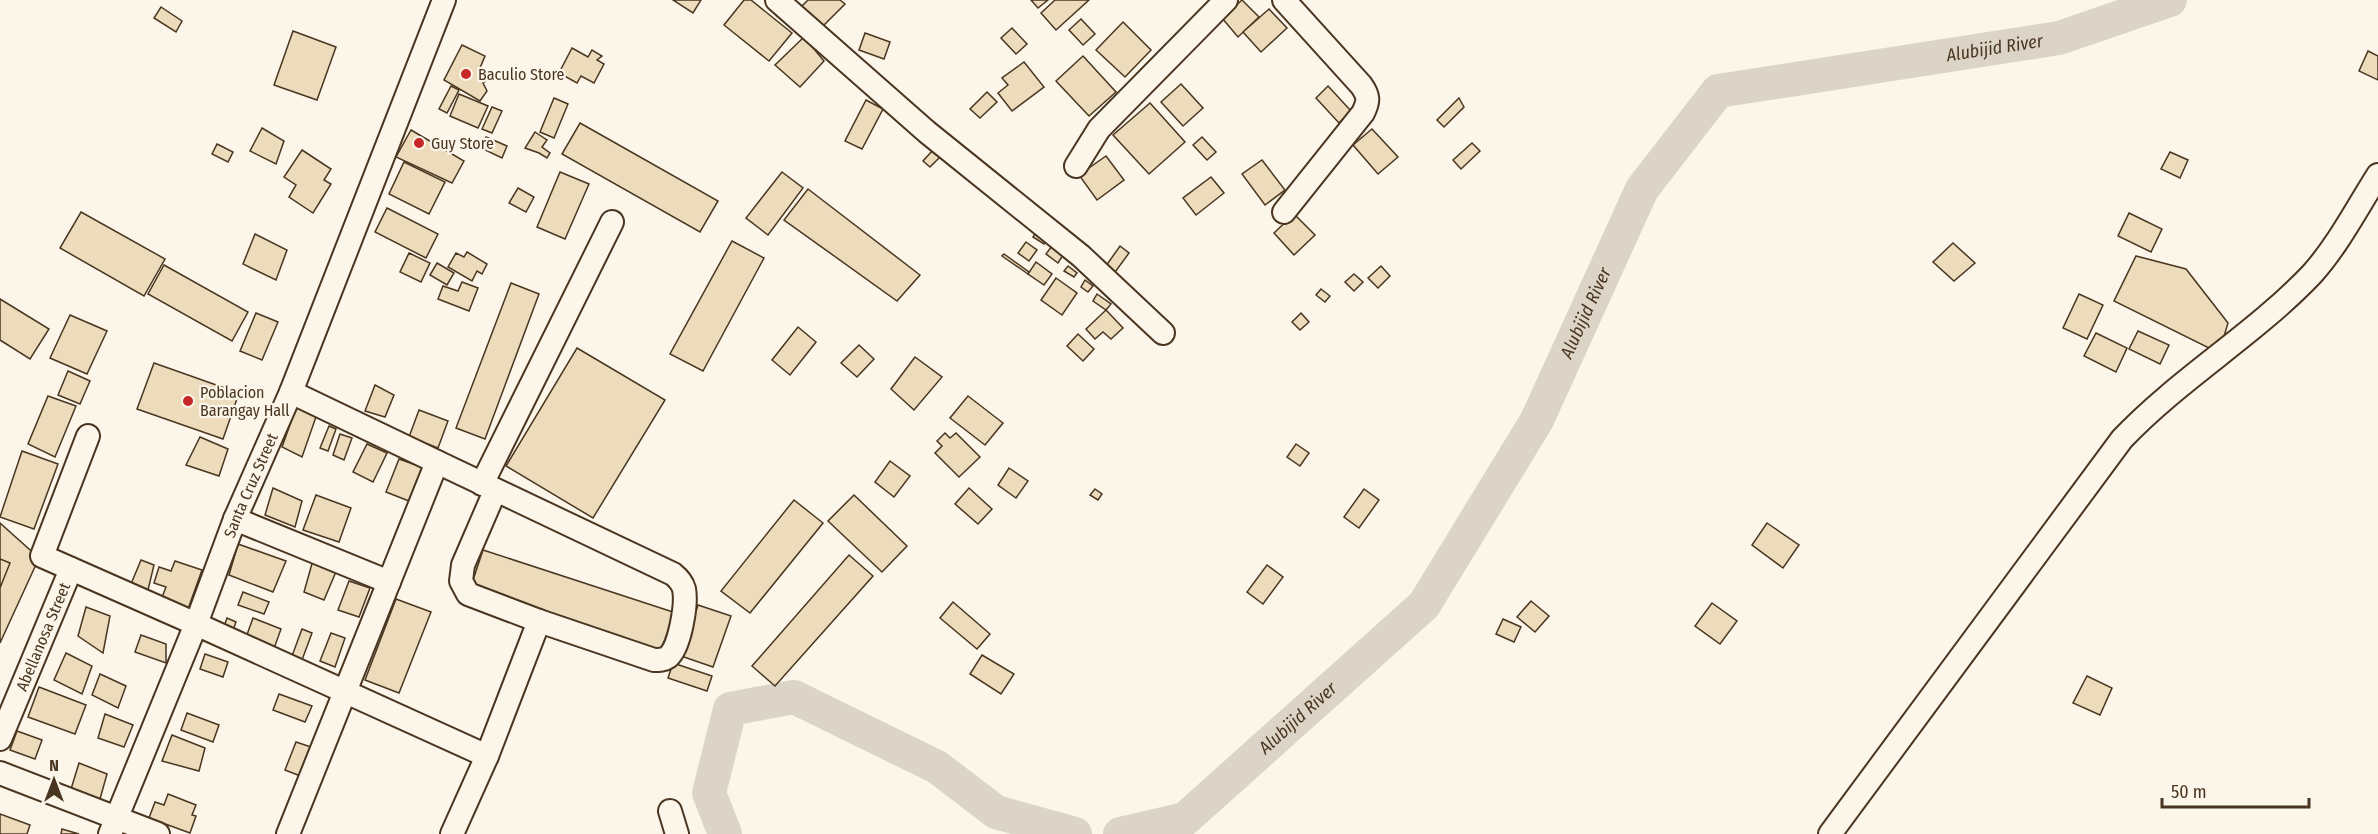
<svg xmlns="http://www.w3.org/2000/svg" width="2378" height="834" font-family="'Fira Sans Condensed',sans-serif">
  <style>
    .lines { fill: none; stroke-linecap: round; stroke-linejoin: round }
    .river { stroke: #dcd4c6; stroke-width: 34 }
    .building { fill: #ecdcbc; stroke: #4a3520; stroke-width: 1.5 }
    .minor-casing { stroke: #4a3520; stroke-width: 26 }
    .minor { stroke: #fbf6e9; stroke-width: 22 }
    .poi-dot { fill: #c62828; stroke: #fbf6e9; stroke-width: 2 }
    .labels { text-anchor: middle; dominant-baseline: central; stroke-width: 4.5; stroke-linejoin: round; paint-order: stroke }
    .poi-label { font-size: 16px; fill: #4a3520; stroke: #fbf6e9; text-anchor: start }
    .street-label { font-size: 16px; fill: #4a3520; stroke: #fbf6e9 }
    .water-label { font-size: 18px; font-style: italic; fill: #4a3520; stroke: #fbf6e9 }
  </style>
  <rect width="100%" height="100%" fill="#fbf6e9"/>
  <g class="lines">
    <!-- river -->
    <g class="river">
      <polyline points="725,834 709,793 730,709 794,697 937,767 996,812 1075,834"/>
      <path id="s1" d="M1120,834L1185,819L1424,605L1537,420L1642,189L1718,91L2059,38L2170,0"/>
    </g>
  </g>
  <!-- building -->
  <g class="building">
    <polygon points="673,0 701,0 693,13"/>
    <polygon points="744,0 751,0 792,33 769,61 724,25"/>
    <polygon points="808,0 840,0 845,4 817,32 795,13"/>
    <polygon points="1031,0 1048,0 1038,8"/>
    <polygon points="1055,0 1089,0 1056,30 1041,13"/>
    <polygon points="1242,0 1259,17 1238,37 1222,18"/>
    <polygon points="161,7 182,21 176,32 154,18"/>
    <polygon points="1269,9 1287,28 1261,52 1243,32"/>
    <polygon points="1081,19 1095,34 1083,45 1069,30"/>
    <polygon points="1123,22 1151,50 1125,77 1096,50"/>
    <polygon points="1012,28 1027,44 1016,54 1001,38"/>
    <polygon points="293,31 336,47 317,100 274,85"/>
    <polygon points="865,33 890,42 884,59 859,50"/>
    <polygon points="804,37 824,61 800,87 775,65"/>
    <polygon points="462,45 485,56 480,68 488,79 483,83 487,91 480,101 444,80"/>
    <polygon points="572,48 588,57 592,50 602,56 597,60 604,64 594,83 581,76 577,83 559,73"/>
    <polygon points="2368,51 2378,56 2378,80 2359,71"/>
    <polygon points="1083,56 1116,92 1089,116 1056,81"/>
    <polygon points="1024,62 1044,87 1012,111 998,93 1008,85 1002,78"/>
    <polygon points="1181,84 1203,108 1183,126 1161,102"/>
    <polygon points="451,86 459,90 447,113 439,109"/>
    <polygon points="1328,86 1351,111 1339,123 1316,98"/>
    <polygon points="987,92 997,102 980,118 970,109"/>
    <polygon points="459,94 488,106 478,128 450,116"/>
    <polygon points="554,98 568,104 554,138 540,132"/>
    <polygon points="1459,98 1464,107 1444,127 1437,120"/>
    <polygon points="866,100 883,109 862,149 845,141"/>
    <polygon points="1150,103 1185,142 1149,174 1113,135"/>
    <polygon points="492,107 502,111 492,133 482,129"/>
    <polygon points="580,123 718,201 700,232 562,154"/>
    <polygon points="262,128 284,141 276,164 250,151"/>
    <polygon points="1372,129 1398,157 1378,174 1353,145"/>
    <polygon points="411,130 464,161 452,183 396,157"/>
    <polygon points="535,132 547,140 542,147 550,153 547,158 539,153 525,148"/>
    <polygon points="486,137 507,146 502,158 481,148"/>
    <polygon points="1202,137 1216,152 1207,160 1193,145"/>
    <polygon points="1472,143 1480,151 1461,169 1453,160"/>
    <polygon points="217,144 233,152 228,162 212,154"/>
    <polygon points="302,150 331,169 324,180 331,184 313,213 289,197 296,185 284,177"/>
    <polygon points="933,150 940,157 930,167 923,161"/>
    <polygon points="2170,152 2188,160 2180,178 2161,169"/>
    <polygon points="1106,156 1124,180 1097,200 1079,175"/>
    <polygon points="1262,160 1285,190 1265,205 1242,174"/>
    <polygon points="404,162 445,182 429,214 389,194"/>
    <polygon points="560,172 589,184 565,239 537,227"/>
    <polygon points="782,172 803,188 768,235 746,218"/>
    <polygon points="1211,177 1224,193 1196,215 1183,198"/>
    <polygon points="518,188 534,197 526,212 509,203"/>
    <polygon points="808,189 920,275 897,301 784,220"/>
    <polygon points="387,208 438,234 426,258 375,232"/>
    <polygon points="81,212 165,259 144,296 60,248"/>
    <polygon points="2129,213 2162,229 2151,252 2118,236"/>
    <polygon points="1294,214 1315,235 1294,255 1274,233"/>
    <polygon points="1038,229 1049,237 1044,244 1033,237"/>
    <polygon points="255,234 287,250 276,280 243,264"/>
    <polygon points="732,241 764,258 703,371 670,354"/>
    <polygon points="1026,242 1037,250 1029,261 1018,253"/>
    <polygon points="1054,243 1065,252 1058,263 1046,254"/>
    <polygon points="1953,243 1975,263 1954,281 1933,262"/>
    <polygon points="1120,246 1129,253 1110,279 1101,273"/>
    <polygon points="467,252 487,264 482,274 477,271 472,281 448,267 456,253 464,257"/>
    <polygon points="409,253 430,263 421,282 400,272"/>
    <polygon points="1004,254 1029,272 1028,274 1002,256"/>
    <polygon points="2136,256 2186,269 2228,323 2219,353 2114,301"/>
    <polygon points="1036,262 1052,274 1044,285 1028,274"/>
    <polygon points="437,263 454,273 447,285 430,275"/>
    <polygon points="164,265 248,312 232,341 148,294"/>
    <polygon points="1068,266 1077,273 1074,277 1064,271"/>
    <polygon points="1381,266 1390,276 1378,288 1368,278"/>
    <polygon points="1354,274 1363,282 1354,291 1345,282"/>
    <polygon points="1056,278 1077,293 1062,315 1041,300"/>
    <polygon points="1085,280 1093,286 1088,292 1081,287"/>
    <polygon points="462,282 478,288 469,311 438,299 443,286 458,291"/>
    <polygon points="511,283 539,294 485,439 456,428"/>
    <polygon points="1321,289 1330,296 1325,302 1316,295"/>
    <polygon points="1097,294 1111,304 1106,310 1093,301"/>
    <polygon points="2079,294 2103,305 2087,339 2063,328"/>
    <polygon points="0,299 49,329 30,359 0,340"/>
    <polygon points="1106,310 1123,328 1111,339 1103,332 1095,339 1086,329"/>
    <polygon points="256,313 278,322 262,360 240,351"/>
    <polygon points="1301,313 1309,322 1300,330 1292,322"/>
    <polygon points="70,315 107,331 87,374 50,358"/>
    <polygon points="798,327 816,342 790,375 772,360"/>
    <polygon points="2138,331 2169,345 2160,364 2129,349"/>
    <polygon points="2096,333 2127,348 2116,372 2084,356"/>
    <polygon points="1078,334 1094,349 1083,361 1067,346"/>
    <polygon points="859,345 874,359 857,377 841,363"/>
    <polygon points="577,348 665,400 593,518 506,466"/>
    <polygon points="915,357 942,377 914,410 891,389"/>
    <polygon points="154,363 239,393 223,439 137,409"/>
    <polygon points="68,371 90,381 80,404 58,395"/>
    <polygon points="375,385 394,395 385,417 365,411"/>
    <polygon points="48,396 76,406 55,457 28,444"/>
    <polygon points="968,396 1003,423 985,445 950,418"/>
    <polygon points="297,405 317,414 302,457 282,447"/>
    <polygon points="419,410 448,421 438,448 409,437"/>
    <polygon points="329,426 336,429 328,451 320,448"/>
    <polygon points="945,433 950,438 956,433 980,457 959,477 935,453 942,446 937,441"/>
    <polygon points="340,434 352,438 344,460 333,455"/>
    <polygon points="200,437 228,449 219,476 186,465"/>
    <polygon points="367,444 387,453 373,482 353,472"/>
    <polygon points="1296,444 1309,453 1300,466 1287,457"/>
    <polygon points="22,451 58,464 34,529 0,517"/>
    <polygon points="399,459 427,469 414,503 386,492"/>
    <polygon points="890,461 910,476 894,497 875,482"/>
    <polygon points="1009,468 1028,481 1016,498 998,485"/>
    <polygon points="273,488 302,501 295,527 265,515"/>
    <polygon points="969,488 992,509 978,524 955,504"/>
    <polygon points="1095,489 1102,494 1098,500 1090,495"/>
    <polygon points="1364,489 1379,500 1359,528 1344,517"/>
    <polygon points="316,495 351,508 339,542 303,530"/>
    <polygon points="854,495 907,546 882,572 828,521"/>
    <polygon points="794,500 823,523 750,613 721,591"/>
    <polygon points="0,523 39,558 0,643"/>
    <polygon points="1767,523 1799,545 1783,568 1752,545"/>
    <polygon points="238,544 286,561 273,592 229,575"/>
    <polygon points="483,550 676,613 663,652 470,589"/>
    <polygon points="849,555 873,576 775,686 752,666"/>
    <polygon points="0,559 10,563 0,588"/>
    <polygon points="141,560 154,565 148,590 131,584"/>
    <polygon points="313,560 338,567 324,600 304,592"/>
    <polygon points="175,561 202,570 188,609 161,600 166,587 154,583 159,567 171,571"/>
    <polygon points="1267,565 1283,577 1263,604 1247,592"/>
    <polygon points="349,581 370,588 359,617 338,610"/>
    <polygon points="243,592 269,602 264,614 238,605"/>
    <polygon points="396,599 431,612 399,693 365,680"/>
    <polygon points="1531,601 1549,616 1535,632 1517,617"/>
    <polygon points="953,602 990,634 977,649 940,618"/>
    <polygon points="1712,603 1737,621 1720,644 1695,626"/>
    <polygon points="698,605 731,616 713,667 681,656"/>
    <polygon points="86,607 110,616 103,653 78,636"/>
    <polygon points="227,618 236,622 231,636 222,632"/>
    <polygon points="253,618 281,629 272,654 244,643"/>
    <polygon points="1503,619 1521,627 1514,642 1496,634"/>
    <polygon points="302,629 312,633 299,668 289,664"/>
    <polygon points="331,633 345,638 335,667 320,661"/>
    <polygon points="141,635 166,644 166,663 135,652"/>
    <polygon points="66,653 92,666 82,694 54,680"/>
    <polygon points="205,654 228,662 223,677 200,669"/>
    <polygon points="982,655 1014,674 1001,694 970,674"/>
    <polygon points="673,663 712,676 707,691 668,678"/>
    <polygon points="100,674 126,686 118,708 92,695"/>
    <polygon points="2087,676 2112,688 2100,715 2073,703"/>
    <polygon points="39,687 86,705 75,734 28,717"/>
    <polygon points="279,694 312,706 305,722 273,710"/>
    <polygon points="187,713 219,725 213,742 181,730"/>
    <polygon points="105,714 133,725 124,747 98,738"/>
    <polygon points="17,731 42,740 35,759 10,750"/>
    <polygon points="172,735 205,748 199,771 162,761"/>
    <polygon points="296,742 314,748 303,777 285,770"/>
    <polygon points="79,763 107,774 100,799 71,789"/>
    <polygon points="168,794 196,805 192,815 196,816 190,833 149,818 155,802 164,805"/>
    <polygon points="0,814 30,825 27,834 0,834"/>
    <polygon points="62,829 79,834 61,834"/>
  </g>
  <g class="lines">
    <defs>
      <g id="minor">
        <polyline points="777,0 927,132 1081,256 1163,333"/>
        <polyline points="1076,166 1099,129 1226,0"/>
        <path d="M1284,212L1363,113C1369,101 1369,96 1361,85L1284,0"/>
        <polyline points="88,436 42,556 196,624 487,756"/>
        <path d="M437,462L673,574C678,578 682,582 684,589C687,604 680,647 668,657C664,660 659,660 654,660L539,621"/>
        <polyline points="482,484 612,222"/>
        <polyline points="235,519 389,582"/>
        <path id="s2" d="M0,739L71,569"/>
        <polyline points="0,773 158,834"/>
        <polyline points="670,811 677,834"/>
        <path id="s3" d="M110,834L196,624L235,519L291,392L444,0"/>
        <polyline points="288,834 437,462 291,392"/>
        <polyline points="452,834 487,756 539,621 468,594 461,581 463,565 495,491"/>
        <path d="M1830,834L2122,439C2180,378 2254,335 2312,274C2338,245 2357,208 2378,175"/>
      </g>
    </defs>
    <!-- minor casing -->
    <use href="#minor" class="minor-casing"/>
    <!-- minor -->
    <use href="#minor" class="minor"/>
  </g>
  <!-- markers -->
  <g class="poi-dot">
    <circle cx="466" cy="74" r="6"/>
    <circle cx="419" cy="143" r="6"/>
    <circle cx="188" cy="401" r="6"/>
  </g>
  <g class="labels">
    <!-- poi labels -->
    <g class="poi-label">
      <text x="478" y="74">Baculio Store</text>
      <text x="431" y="143">Guy Store</text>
      <text x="200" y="392">Poblacion<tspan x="200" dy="18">Barangay Hall</tspan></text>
    </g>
    <!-- street labels -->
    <g class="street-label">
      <text stroke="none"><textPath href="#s3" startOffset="376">Santa Cruz Street</textPath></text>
      <text stroke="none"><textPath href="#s2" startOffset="111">Abellanosa Street</textPath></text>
    </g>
    <!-- water labels -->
    <g class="water-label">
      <text stroke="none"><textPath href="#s1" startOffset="1262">Alubijid River</textPath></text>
      <text stroke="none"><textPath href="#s1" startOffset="722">Alubijid River</textPath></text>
      <text stroke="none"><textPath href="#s1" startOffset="218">Alubijid River</textPath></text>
    </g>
  </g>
  <!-- north arrow -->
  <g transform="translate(54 780)" stroke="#fbf6e9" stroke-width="4.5" paint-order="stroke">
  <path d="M0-4.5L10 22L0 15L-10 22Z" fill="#4a3520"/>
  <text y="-9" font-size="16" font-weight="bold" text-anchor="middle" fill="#4a3520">N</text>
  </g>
  <!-- scale -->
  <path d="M2162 798v9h147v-9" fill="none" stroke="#4a3520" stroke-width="3"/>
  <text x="2171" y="798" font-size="18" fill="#4a3520" stroke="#fbf6e9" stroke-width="4.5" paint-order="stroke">50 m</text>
</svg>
